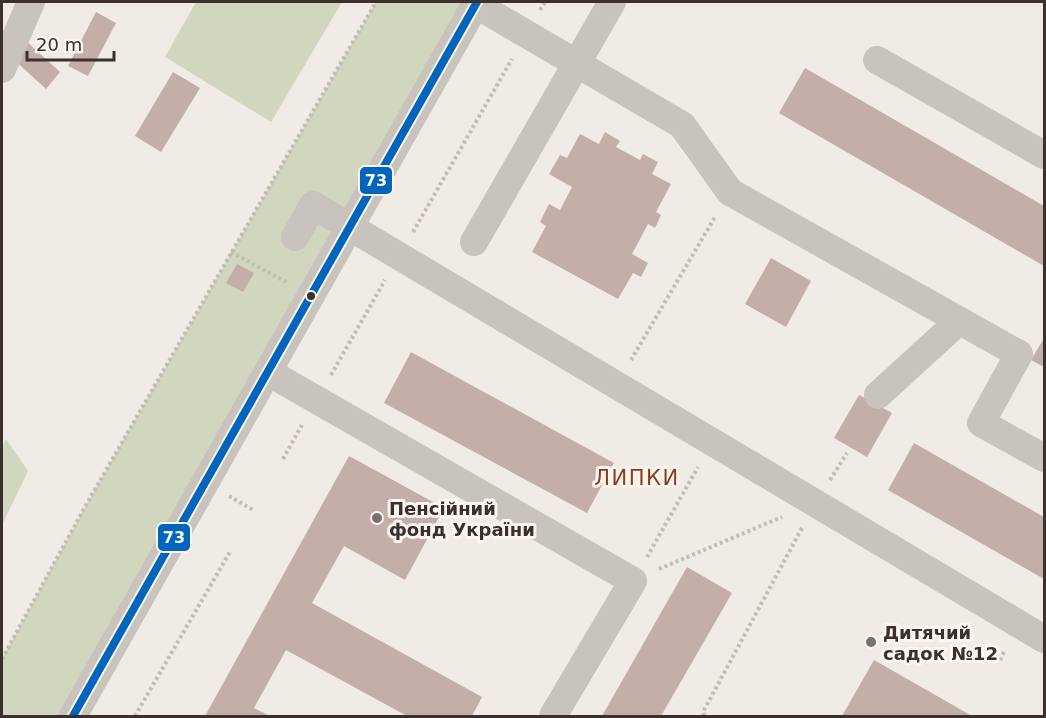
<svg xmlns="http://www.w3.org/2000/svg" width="1046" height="718" font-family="'DejaVu Sans',sans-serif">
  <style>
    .green { fill: #d1d6bf }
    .building { fill: #c3afa7 }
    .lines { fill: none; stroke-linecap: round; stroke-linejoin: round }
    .path { stroke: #c2bbb6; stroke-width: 4; stroke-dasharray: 3 3; stroke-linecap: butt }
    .minor { stroke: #c9c3be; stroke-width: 28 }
    .bus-1-casing { stroke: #fbf5ee; stroke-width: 12 }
    .bus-1 { stroke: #0065bd; stroke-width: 8 }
    .bus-dot { fill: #3b302b; stroke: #fbf5ee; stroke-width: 2 }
    .poi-dot { fill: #7a716c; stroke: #fbf5ee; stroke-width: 2 }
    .labels { text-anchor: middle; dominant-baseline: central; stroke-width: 6; stroke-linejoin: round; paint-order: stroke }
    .poi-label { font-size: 18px; font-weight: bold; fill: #3b302b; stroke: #fbf5ee; text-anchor: start }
    .quarter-label { font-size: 21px; letter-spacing: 1.5px; fill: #8c3b22; stroke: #fbf5ee }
    .line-badge { stroke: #fbf5ee; stroke-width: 2 }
    .badge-label { font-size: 16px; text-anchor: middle; font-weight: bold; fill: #fff }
  </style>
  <rect width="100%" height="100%" fill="#f0ebe5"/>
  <!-- green -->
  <g class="green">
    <polygon points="196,2 342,2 271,122 165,57"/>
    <polygon points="376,2 477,2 73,716 2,716 2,659 86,505"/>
    <polygon points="6,439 28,471 2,525 2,447"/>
  </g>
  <!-- building -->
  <g class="building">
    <polygon points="96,12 116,23 88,76 68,66"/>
    <polygon points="25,40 60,72 46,89 10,56"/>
    <polygon points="805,68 1044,206 1044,266 779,113"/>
    <polygon points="173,72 200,88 161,152 135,136"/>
    <polygon points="605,132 620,141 616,147 640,160 643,154 658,162 652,174 671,184 656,212 661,215 655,228 648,224 632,254 648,263 641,277 633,273 618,299 532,252 546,226 540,222 549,204 560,210 572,187 549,174 560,155 567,158 580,134 599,144"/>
    <polygon points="771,258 811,281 786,327 745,304"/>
    <polygon points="237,264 254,273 243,292 226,283"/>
    <polygon points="1043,340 1044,341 1044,367 1031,360"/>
    <polygon points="411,352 614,463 587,513 384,403"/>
    <polygon points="859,395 892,413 867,457 834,438"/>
    <polygon points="914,443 1044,517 1044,579 888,490"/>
    <polygon points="349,456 444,508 405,580 344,546 312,603 482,697 472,716 407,716 286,650 254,708 270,716 205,716"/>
    <polygon points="687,567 732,593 661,716 602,716"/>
    <polygon points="874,660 972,716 842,716"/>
  </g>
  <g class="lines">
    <!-- path -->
    <g class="path">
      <polyline points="540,10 545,2"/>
      <polyline points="413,232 512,59"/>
      <polyline points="231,252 286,282"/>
      <polyline points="631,360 715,217"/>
      <polyline points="331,375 385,280"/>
      <polyline points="283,459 303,423"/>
      <polyline points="830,480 847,453"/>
      <polyline points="229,496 253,510"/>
      <polyline points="647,557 698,467"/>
      <polyline points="659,569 782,517"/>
      <polyline points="2,659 86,505 376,2"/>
      <polyline points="1000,660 1005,650"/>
      <polyline points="135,716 231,550"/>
      <polyline points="704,716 703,712 802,528"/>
    </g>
    <!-- minor -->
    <g class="minor">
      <polyline points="475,4 682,125 730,192 1019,354 981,423 1044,458"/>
      <polyline points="877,60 1044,155"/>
      <polyline points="2,69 31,2"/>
      <polyline points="295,237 313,205 1044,639"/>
      <polyline points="474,242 612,2"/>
      <polyline points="268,372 633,581 553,716"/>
      <polyline points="878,395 959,321"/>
      <polyline points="73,716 477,2"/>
    </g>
    <defs>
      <polyline id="bus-1" points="73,716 477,2"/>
    </defs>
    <!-- bus-1 casing -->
    <use href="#bus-1" class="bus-1-casing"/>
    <!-- bus-1 -->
    <use href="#bus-1" class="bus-1"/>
  </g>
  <!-- markers -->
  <circle class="bus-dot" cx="311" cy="296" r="5"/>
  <g class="poi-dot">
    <circle cx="377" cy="518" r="6"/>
    <circle cx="871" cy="642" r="6"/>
  </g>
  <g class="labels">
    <!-- poi labels -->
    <g class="poi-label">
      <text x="389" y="508">Пенсійний<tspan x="389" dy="21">фонд України</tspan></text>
      <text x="883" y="632">Дитячий<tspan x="883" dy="21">садок №12</tspan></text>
    </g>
    <!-- quarter labels -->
    <g class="quarter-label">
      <text x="637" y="478">ЛИПКИ</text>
    </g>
  </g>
  <g class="line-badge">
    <rect x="359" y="166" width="34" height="29" rx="6" fill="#0065bd"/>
    <rect x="157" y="523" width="34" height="29" rx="6" fill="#0065bd"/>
  </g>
  <g class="badge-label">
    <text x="376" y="186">73</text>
    <text x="174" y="543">73</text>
  </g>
  <!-- border -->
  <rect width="1046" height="718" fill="none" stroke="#3b302b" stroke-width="6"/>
  <!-- scale -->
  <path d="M27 51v9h87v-9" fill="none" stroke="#3b302b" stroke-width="3"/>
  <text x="36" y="51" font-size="18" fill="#3b302b" stroke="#fbf5ee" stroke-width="4.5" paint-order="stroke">20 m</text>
</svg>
